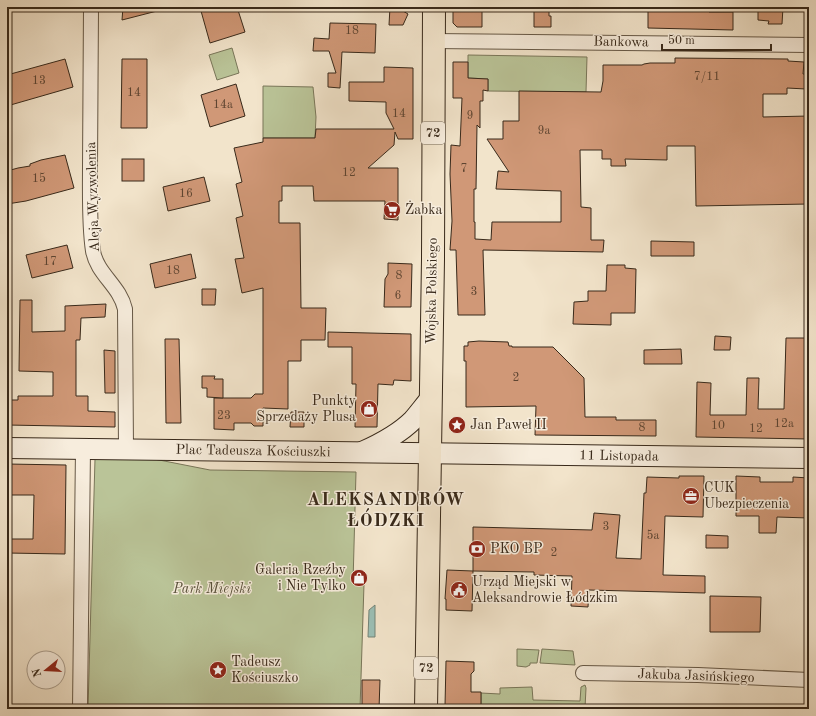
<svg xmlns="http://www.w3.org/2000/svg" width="816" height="716" font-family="'Old Standard TT',serif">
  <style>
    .green { fill: #bac498; stroke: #797659 }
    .water { fill: #9bbfb5; stroke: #738377 }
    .building { fill: #d09877; stroke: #38291a }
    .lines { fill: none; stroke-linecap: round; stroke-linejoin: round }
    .street-casing { stroke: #665846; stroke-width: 16 }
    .secondary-casing { stroke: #38291a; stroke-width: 22 }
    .primary-casing { stroke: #38291a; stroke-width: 24 }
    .street { stroke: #f7eddd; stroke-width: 14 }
    .secondary { stroke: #f7eddd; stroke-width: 20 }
    .primary { stroke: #f2e4cb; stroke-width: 22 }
    .labels { text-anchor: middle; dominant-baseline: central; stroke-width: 3; stroke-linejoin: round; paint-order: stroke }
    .number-label { font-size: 12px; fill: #5e4531 }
    .shield { fill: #f7eddd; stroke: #716454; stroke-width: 1 }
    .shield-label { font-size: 13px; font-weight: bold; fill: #38291a }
    .street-label { font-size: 14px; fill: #38291a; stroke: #f7eddd }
    .poi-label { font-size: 14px; fill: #38291a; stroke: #f7eddd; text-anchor: start }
    .park-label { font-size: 14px; font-style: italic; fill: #58503a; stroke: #f7eddd }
    .district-label { font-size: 18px; font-weight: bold; letter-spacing: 1px; fill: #38291a; stroke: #f7eddd }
  </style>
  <rect width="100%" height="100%" fill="#f2e4cb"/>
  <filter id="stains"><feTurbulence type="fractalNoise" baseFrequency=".005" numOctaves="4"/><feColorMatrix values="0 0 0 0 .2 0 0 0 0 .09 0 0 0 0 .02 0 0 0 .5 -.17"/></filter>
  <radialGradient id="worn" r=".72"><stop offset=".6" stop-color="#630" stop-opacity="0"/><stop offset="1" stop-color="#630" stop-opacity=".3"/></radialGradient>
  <!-- green -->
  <g class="green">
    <polygon points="232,48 239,73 217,80 209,55"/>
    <polygon points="468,55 587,57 586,92 488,91 488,79 468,78"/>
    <polygon points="263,86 313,87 316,117 315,138 263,138"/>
    <polygon points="149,458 210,470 356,472 353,583 364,584 360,709 88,709 95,459"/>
    <polygon points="517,649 539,650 537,663 530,663 530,665 526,667 517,666"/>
    <polygon points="542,649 573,651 575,665 540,663"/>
    <polygon points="585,685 586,688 585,708 481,706 481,693 500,694 500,688 532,687 533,700 580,701 581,687"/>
  </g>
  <!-- water -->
  <polygon class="water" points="375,605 375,637 368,637 369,610"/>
  <!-- building -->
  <g class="building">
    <polygon points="123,7 157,7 157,11 122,20"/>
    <polygon points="213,7 237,7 245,32 210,43 201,11"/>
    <polygon points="390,7 405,7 403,11 408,14 403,25 389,25"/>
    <polygon points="453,7 482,7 482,27 457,27 453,23"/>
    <polygon points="534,7 549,7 549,16 551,16 551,27 534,27"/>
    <polygon points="648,7 709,9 709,12 733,12 733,30 648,28"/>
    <polygon points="758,7 783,7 782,24 768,24 769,21 758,20"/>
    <polygon points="330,23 376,24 375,53 342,52 340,88 328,87 328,73 336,73 329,51 313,51 314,38 329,39"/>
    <polygon points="675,58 788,59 788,61 804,62 803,74 807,74 806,89 787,88 787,94 763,94 763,117 809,116 809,204 696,206 695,146 667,146 667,160 625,159 626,166 611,166 611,159 602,159 602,150 580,150 581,207 591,208 591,240 604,240 603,252 483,250 485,315 458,315 456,250 450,250 452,221 450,174 451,145 460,146 462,98 453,98 453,62 468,62 468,78 488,79 488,91 483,90 483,101 480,101 480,128 477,125 476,189 474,189 474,222 475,222 475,239 491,240 492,222 561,222 561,191 496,189 498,171 509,172 487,139 503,139 503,121 519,121 519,91 601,92 603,81 603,65 642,65 644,64 650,63 675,63"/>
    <polygon points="65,59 73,87 7,106 7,75"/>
    <polygon points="122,59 147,59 147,128 121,128"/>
    <polygon points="384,67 413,68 413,139 398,139 395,132 394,145 368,168 398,168 398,220 384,219 385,201 314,201 313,186 282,186 282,201 279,201 279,223 300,223 301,308 326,308 325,340 301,340 301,361 288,361 288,409 263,408 263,426 254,426 251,423 234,423 234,430 214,429 214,398 251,398 255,394 263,394 263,288 242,293 235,259 244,258 236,218 243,216 236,184 242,182 234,148 263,142 263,138 315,138 316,129 394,129 386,113 386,102 349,101 349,82 384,82"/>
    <polygon points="236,84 245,116 210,127 201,95"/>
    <polygon points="65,155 74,188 26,201 7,204 7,171 18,168 30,166 30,164 41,160"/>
    <rect x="122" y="159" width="22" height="22"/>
    <polygon points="204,177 210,201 168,211 163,187"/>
    <polygon points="651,241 694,242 694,256 651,256"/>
    <polygon points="67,245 73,268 32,278 26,255"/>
    <polygon points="191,254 196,278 155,288 150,264"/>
    <polygon points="388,263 412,264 411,307 384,307 385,279 388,274"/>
    <polygon points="607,265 625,265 625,268 636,269 635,313 611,313 611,325 573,324 574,302 588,301 588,291 606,291"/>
    <polygon points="202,289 216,289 215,305 202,305"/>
    <polygon points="20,300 32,300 32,332 65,331 65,306 106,304 105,317 81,318 80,340 76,340 76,396 88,396 88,411 115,412 115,427 7,425 7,400 18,400 18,396 53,396 53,372 19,371"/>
    <polygon points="328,332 411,334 411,381 394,380 393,385 378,384 377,427 355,427 356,384 352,384 352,347 328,347"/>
    <polygon points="715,336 731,337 730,350 714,350"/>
    <polygon points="786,338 809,338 809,439 696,437 697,382 711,383 710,415 746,415 747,378 759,378 758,409 784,409"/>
    <polygon points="165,339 179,339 181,423 166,423"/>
    <polygon points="479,341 508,342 509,346 512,346 512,347 553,347 584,378 585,417 616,417 616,420 656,420 656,436 535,435 536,406 466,407 466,361 464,361 464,346 468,346 468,342"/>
    <polygon points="681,349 682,364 644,364 644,350"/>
    <polygon points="104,350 115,351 115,393 105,393"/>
    <polygon points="202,376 215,376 214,379 223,379 223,398 207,397 207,388 202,388"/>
    <polygon points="291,412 304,412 304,427 290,427"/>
    <polygon points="7,464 66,465 65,554 7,553 7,539 33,539 34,495 7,495"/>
    <polygon points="679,476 704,476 703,517 665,516 663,575 705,576 705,593 589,590 588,607 571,606 572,576 534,575 534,572 473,571 473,527 592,530 594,513 620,515 616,558 641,559 644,493 646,493 647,477 679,478"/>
    <polygon points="736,476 760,477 760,482 793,482 793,477 809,478 809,518 777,517 776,533 759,533 759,516 736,516"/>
    <polygon points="706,535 728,536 728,548 706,548"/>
    <polygon points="447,570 473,571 472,611 446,610 446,599 445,599"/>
    <polygon points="710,596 761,597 760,632 710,632"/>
    <polygon points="446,661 474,662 474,671 471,674 471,692 481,692 481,706 473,706 473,709 449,709 449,706 445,706"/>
    <polygon points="362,680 380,680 379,709 362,709"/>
  </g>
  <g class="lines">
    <defs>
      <g id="street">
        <path d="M91,7C91,60 90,113 90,166C90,193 89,225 93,251C97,274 120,286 125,309L126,449"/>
        <polyline points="433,41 809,45"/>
        <polyline points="583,673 698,675 809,680"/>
        <polyline points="80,709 83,449"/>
      </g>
      <g id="secondary">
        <polyline points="7,448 809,458"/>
        <path d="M362,452C380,444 399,434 413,420C419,413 425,405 431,398"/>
      </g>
      <polyline id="primary" points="426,709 433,259 434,7"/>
    </defs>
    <!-- street casing -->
    <use href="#street" class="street-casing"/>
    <!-- secondary casing -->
    <use href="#secondary" class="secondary-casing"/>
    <!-- primary casing -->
    <use href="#primary" class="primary-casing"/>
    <!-- street -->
    <use href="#street" class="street"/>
    <!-- secondary -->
    <use href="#secondary" class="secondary"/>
    <!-- primary -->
    <use href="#primary" class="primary"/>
  </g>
  <!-- icons -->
  <defs>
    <symbol id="supermarket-disc" viewBox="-11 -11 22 22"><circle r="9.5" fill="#8f2418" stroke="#f7eddd"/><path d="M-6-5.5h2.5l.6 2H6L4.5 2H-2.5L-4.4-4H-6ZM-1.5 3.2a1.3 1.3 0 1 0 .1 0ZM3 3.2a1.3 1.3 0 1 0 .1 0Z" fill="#fff"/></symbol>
    <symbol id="shop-disc" viewBox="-11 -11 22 22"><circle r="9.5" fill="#8f2418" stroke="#f7eddd"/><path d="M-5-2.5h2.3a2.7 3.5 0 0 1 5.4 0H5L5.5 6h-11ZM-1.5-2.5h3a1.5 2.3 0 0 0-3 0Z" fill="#fff"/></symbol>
    <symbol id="sight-disc" viewBox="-11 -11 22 22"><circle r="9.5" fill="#8f2418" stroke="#f7eddd"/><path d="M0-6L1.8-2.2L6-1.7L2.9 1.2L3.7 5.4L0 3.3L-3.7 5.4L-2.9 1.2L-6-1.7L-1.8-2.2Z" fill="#fff"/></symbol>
    <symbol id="office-disc" viewBox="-11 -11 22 22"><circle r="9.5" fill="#8f2418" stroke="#f7eddd"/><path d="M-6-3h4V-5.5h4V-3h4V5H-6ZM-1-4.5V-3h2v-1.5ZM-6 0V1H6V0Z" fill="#fff"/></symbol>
    <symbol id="bank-disc" viewBox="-11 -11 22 22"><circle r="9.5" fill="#8f2418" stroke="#f7eddd"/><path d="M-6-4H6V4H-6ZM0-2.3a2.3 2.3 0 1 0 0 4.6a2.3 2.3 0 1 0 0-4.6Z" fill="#fff"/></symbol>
    <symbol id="civic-disc" viewBox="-11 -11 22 22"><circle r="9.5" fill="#8f2418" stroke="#f7eddd"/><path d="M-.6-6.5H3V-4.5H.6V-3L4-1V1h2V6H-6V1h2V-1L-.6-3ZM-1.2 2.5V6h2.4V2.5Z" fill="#fff"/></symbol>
  </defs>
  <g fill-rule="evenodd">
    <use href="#supermarket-disc" x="382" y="200" width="20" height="20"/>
    <use href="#shop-disc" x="359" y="399" width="20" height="20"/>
    <use href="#sight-disc" x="447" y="415" width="20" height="20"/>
    <use href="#office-disc" x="681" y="486" width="20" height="20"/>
    <use href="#bank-disc" x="467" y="539" width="20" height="20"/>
    <use href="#shop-disc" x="349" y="568" width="20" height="20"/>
    <use href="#civic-disc" x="449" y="580" width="20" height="20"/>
    <use href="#sight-disc" x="208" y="660" width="20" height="20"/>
  </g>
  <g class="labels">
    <!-- number labels -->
    <g class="number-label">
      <text x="352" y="31">18</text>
      <text x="707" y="77">7/11</text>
      <text x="39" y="81">13</text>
      <text x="134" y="93">14</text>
      <text x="223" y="105">14a</text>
      <text x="399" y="114">14</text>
      <text x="470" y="116">9</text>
      <text x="544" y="131">9a</text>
      <text x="464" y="169">7</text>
      <text x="349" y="173">12</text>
      <text x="39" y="179">15</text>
      <text x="186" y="194">16</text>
      <text x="50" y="262">17</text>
      <text x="173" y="271">18</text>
      <text x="399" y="276">8</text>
      <text x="474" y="292">3</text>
      <text x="398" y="296">6</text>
      <text x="516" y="378">2</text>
      <text x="224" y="416">23</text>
      <text x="784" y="424">12a</text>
      <text x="718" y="426">10</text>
      <text x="642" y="428">8</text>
      <text x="756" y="429">12</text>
      <text x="606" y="527">3</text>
      <text x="653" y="536">5a</text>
      <text x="554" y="553">2</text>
    </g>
    <!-- shield labels -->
    <g class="shield">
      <rect x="421" y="122" width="24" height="22" rx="3"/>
      <rect x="414" y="657" width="24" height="22" rx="3"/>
    </g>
    <g class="shield-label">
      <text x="433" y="133">72</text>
      <text x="426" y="668">72</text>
    </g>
    <!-- street labels -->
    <g class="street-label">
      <text transform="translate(621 42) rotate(1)">Bankowa</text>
      <text transform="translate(93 197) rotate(-92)">Aleja Wyzwolenia</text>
      <text transform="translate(432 291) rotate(-89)">Wojska Polskiego</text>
      <text transform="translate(253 451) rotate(1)">Plac Tadeusza Kościuszki</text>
      <text transform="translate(619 456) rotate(1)">11 Listopada</text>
      <text transform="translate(696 676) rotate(2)">Jakuba Jasińskiego</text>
    </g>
    <!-- poi labels -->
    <g class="poi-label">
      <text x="405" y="210">Żabka</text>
      <text x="356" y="401" text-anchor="end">Punkty<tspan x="356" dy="16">Sprzedaży Plusa</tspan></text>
      <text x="470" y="425">Jan Paweł II</text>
      <text x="704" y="488">CUK<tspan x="704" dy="16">Ubezpieczenia</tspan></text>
      <text x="490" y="549">PKO BP</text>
      <text x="346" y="570" text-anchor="end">Galeria Rzeźby<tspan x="346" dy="16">i Nie Tylko</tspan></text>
      <text x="472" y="582">Urząd Miejski w<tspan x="472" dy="16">Aleksandrowie Łódzkim</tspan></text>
      <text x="231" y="662">Tadeusz<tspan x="231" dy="16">Kościuszko</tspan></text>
    </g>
    <!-- park labels -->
    <g class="park-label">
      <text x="212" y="589">Park Miejski</text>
    </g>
    <!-- district labels -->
    <g class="district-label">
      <text x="386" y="500">ALEKSANDRÓW<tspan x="386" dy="21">ŁÓDZKI</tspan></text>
    </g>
  </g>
  <!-- margin -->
  <rect width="816" height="716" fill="none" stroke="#f2e4cb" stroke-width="24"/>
  <rect x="8" y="8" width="800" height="700" fill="none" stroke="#38291a" stroke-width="2"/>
  <rect x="12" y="12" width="792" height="692" fill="none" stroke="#38291a"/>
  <!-- north arrow -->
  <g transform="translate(46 670) rotate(252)"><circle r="19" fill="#f7eddd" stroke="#ab9f8f"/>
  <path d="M0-3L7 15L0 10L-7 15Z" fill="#8f2418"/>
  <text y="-6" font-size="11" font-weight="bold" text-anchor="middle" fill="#38291a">N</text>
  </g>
  <!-- scale -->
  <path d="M662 44v6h109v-6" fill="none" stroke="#38291a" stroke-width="2"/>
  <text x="668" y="44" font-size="12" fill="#38291a" stroke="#f7eddd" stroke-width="3" paint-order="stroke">50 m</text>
  <rect width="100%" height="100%" filter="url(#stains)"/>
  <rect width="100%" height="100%" fill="url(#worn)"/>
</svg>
